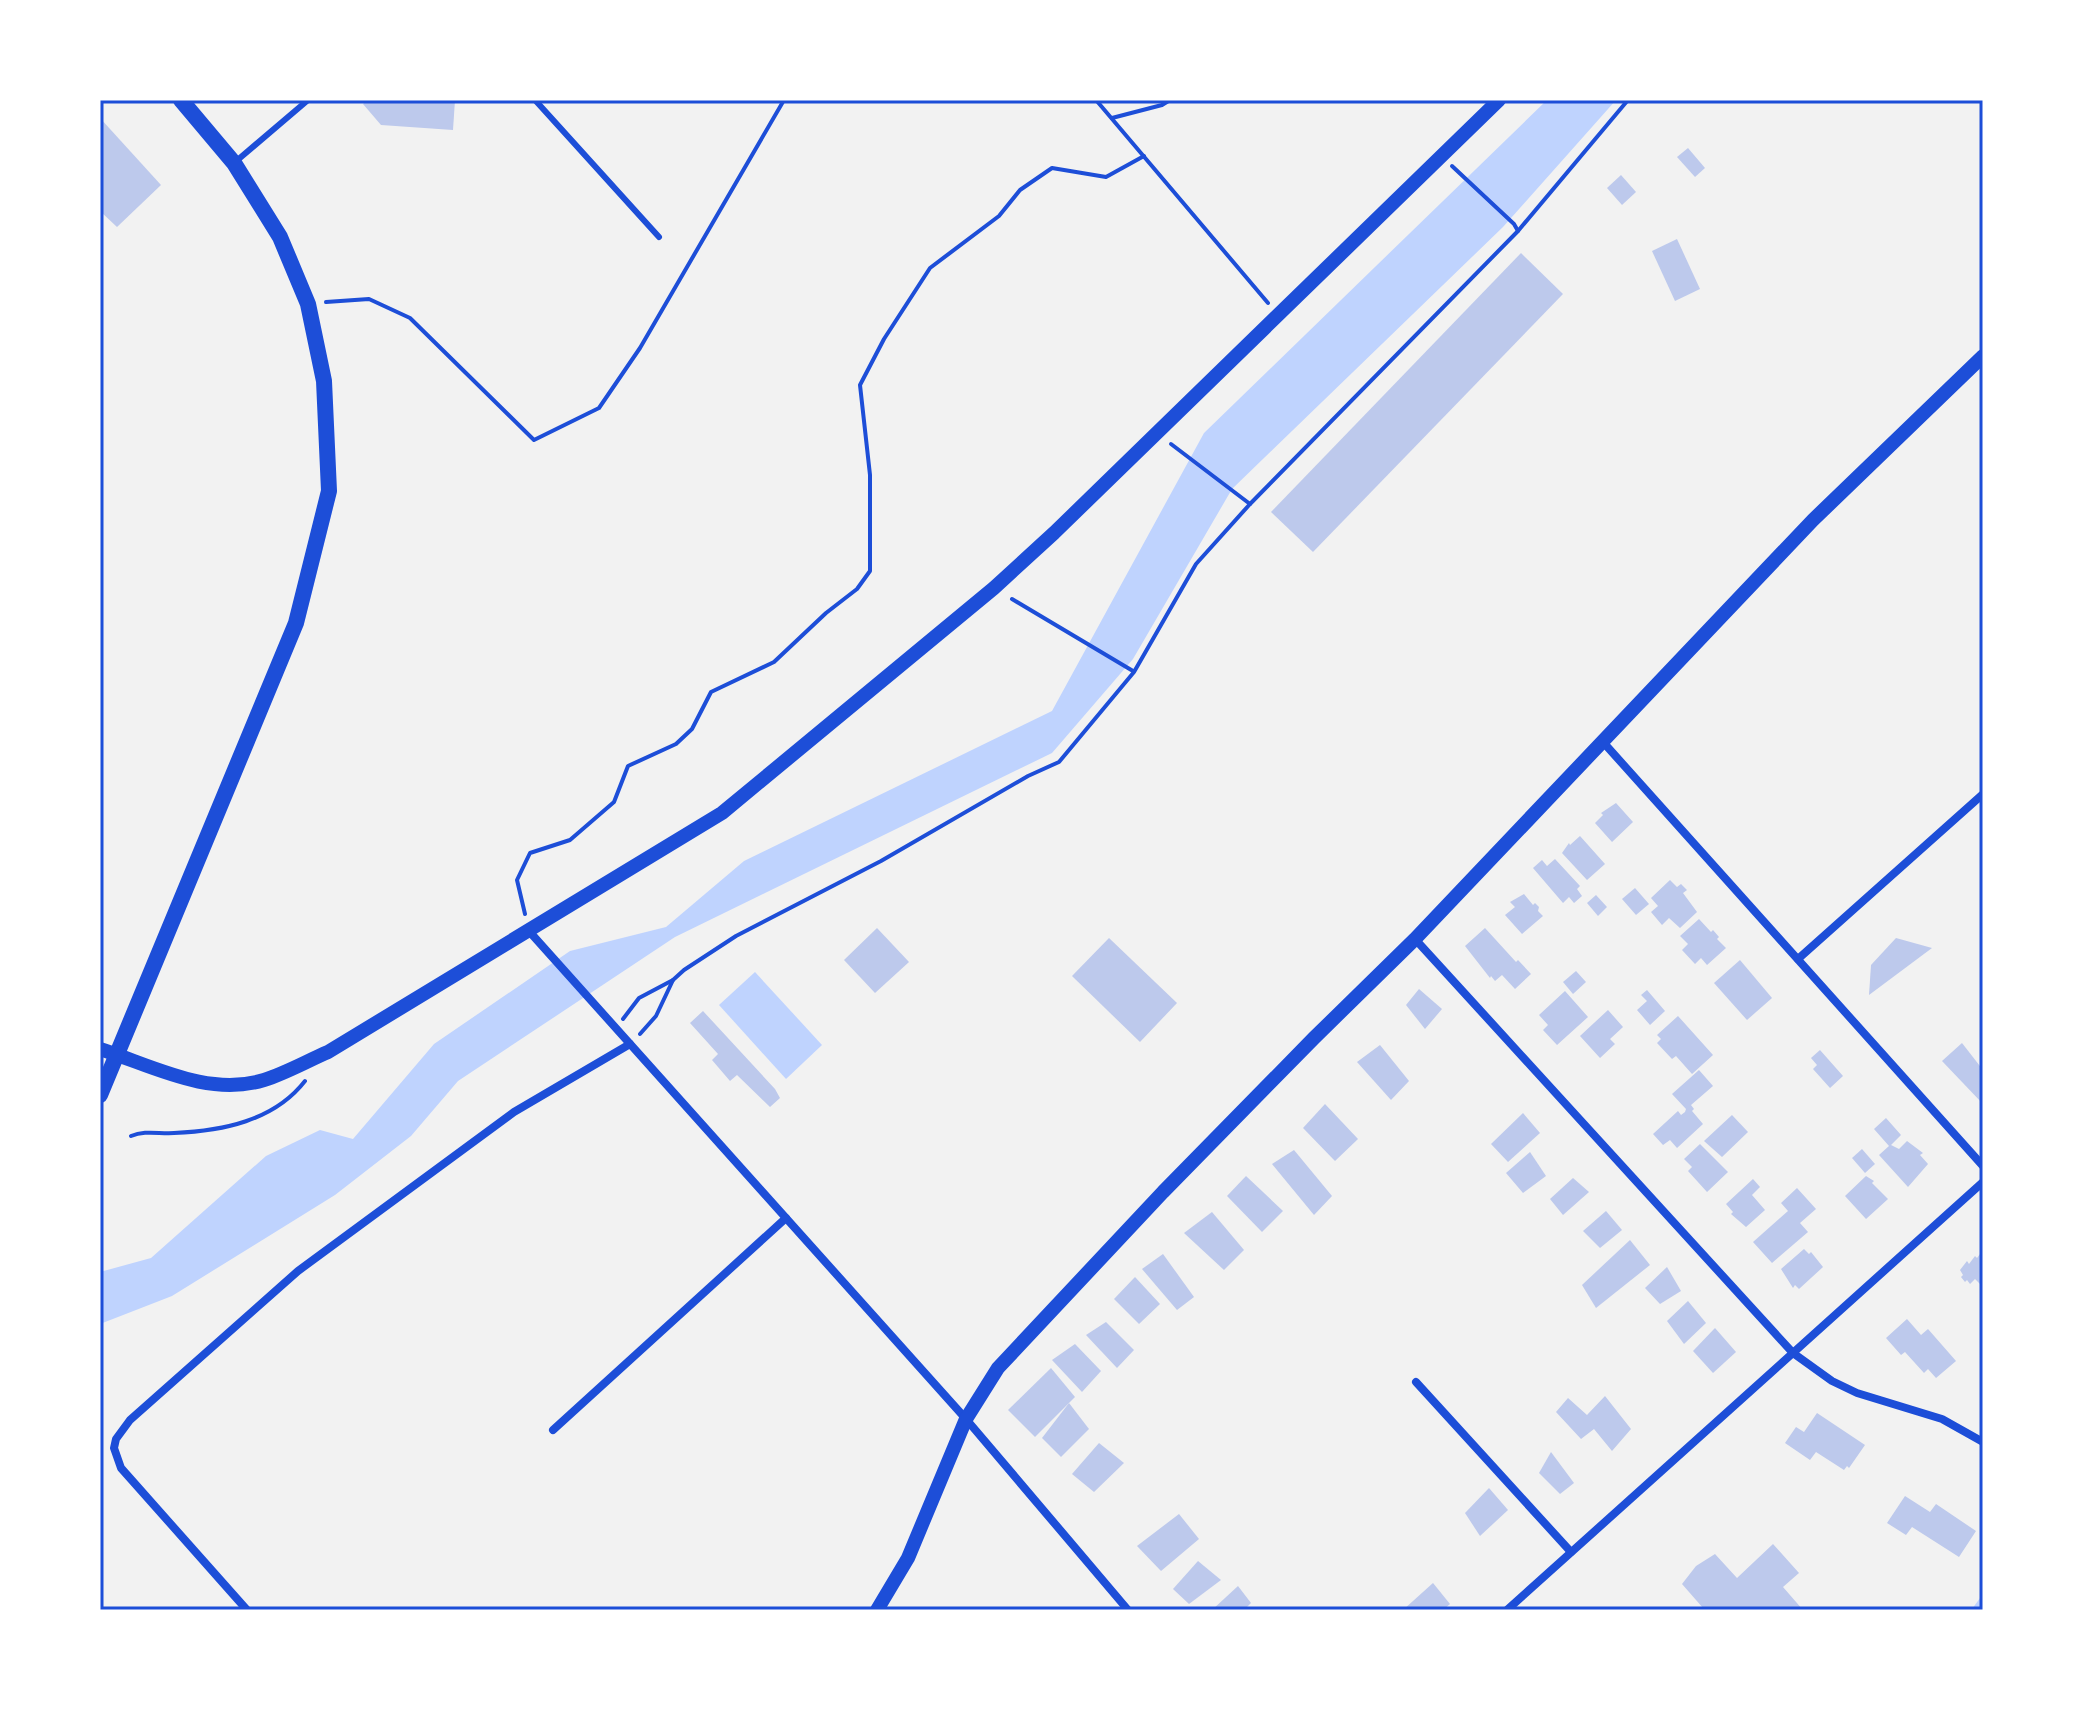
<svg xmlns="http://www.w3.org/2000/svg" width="2083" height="1710" font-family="Poppins,sans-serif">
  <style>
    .water { fill: #bfd3fe }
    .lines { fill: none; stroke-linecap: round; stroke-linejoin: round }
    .stream { stroke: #bfd3fe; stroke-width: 6 }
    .building { fill: #bdc9ec }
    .path { stroke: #1d4ed8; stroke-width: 4 }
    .service { stroke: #1d4ed8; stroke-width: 6 }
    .minor { stroke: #1d4ed8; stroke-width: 8 }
    .tertiary { stroke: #1d4ed8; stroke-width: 14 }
    .secondary { stroke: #1d4ed8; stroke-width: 16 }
    .neatline { fill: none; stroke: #1d4ed8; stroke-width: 3 }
  </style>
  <rect width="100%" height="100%" fill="#f2f2f2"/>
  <!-- water -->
  <g class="water">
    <polygon points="1547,100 1616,100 1503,227 1232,489 1133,659 1052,753 675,937 458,1081 411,1136 335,1195 172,1296 100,1324 100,1272 151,1258 266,1156 320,1130 353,1139 434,1044 570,951 666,927 744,861 1052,711 1204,433"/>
    <polygon points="755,972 822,1045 786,1079 719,1005"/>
  </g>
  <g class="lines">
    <!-- stream -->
    <polyline class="stream" points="1975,1610 1983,1599"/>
  </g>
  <!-- building -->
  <g class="building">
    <polygon points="367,100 455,100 453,130 381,125 363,104"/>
    <polygon points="100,118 161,185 117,227 100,211"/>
    <polygon points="1688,148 1705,168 1695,177 1677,157"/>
    <polygon points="1621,175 1636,192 1622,205 1607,188"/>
    <polygon points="1677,239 1700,289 1675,301 1652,251"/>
    <polygon points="1521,253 1563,294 1313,552 1271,512"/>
    <polygon points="1616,803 1633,822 1612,842 1595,823 1603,815 1601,813"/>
    <polygon points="1580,836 1605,864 1587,880 1562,853 1569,843 1570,845"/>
    <polygon points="1555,859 1580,886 1577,889 1582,896 1574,903 1569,897 1563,903 1533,868 1542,860 1547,866"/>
    <polygon points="1670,880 1677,887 1681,884 1687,890 1683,893 1697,912 1680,928 1669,918 1662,925 1651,912 1658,906 1651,898"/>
    <polygon points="1635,888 1649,904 1636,915 1622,899"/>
    <polygon points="1524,894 1533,905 1535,903 1539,907 1538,911 1543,916 1522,934 1505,915 1515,907 1510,902"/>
    <polygon points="1596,895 1607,907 1598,916 1587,903"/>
    <polygon points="1699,919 1711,932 1713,930 1719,937 1717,939 1726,948 1707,965 1701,958 1695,964 1682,950 1688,944 1680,936"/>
    <polygon points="877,928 909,962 875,993 844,960"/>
    <polygon points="1485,928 1516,962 1518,960 1531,974 1515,989 1502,975 1495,981 1491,976 1490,978 1465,946"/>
    <polygon points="1109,938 1177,1003 1140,1042 1072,976"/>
    <polygon points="1896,938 1932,948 1869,995 1871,965"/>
    <polygon points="1740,960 1772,998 1747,1020 1714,983"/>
    <polygon points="1576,971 1586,982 1573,994 1563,982"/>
    <polygon points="1419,989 1442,1009 1425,1029 1406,1005"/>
    <polygon points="1647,990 1665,1011 1650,1025 1637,1010 1647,1001 1641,995"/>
    <polygon points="1565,991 1588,1017 1557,1045 1543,1030 1548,1025 1539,1015"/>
    <polygon points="1608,1010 1623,1027 1610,1039 1615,1044 1600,1058 1580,1036"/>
    <polygon points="703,1011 775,1089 780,1098 770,1107 737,1075 730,1081 712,1060 718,1054 690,1023"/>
    <polygon points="1678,1016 1713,1055 1692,1074 1676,1056 1672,1059 1657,1043 1661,1039 1657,1035"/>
    <polygon points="1962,1043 1983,1070 1983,1104 1942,1061"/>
    <polygon points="1380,1045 1409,1081 1391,1100 1357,1062"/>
    <polygon points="1820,1050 1843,1076 1830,1088 1813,1069 1817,1065 1811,1058"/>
    <polygon points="1699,1070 1713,1086 1691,1105 1694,1109 1692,1111 1703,1124 1677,1148 1670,1140 1663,1145 1653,1134 1678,1111 1681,1115 1685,1112 1686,1109 1672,1094"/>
    <polygon points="1325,1104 1358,1139 1335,1161 1303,1128"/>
    <polygon points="1523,1113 1540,1133 1508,1162 1491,1144"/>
    <polygon points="1732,1115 1748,1132 1722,1157 1704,1141"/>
    <polygon points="1886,1118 1901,1135 1891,1145 1899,1149 1907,1141 1923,1153 1920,1155 1928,1164 1908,1187 1879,1155 1889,1146 1874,1129"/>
    <polygon points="1700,1144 1728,1172 1707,1192 1688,1171 1692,1167 1684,1159"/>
    <polygon points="1862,1149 1875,1164 1865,1173 1852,1158"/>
    <polygon points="1294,1150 1332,1196 1314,1215 1272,1164"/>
    <polygon points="1530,1152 1546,1176 1523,1193 1506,1173"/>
    <polygon points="1246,1176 1283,1211 1262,1232 1227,1196"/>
    <polygon points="1866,1176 1874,1181 1872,1183 1888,1199 1866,1219 1845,1196"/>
    <polygon points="1573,1178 1589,1192 1563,1215 1550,1199"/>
    <polygon points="1753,1179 1760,1187 1752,1195 1765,1210 1746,1227 1731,1214 1733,1212 1726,1204"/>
    <polygon points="1797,1188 1816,1209 1800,1223 1808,1232 1772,1263 1753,1242 1788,1211 1781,1203"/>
    <polygon points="1606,1211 1622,1230 1600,1248 1583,1231"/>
    <polygon points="1212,1212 1244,1250 1224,1270 1184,1233"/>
    <polygon points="1630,1240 1650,1265 1596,1308 1582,1285"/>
    <polygon points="1804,1249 1809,1254 1811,1252 1823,1267 1799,1289 1795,1285 1793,1288 1781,1269"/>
    <polygon points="1163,1254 1194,1297 1177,1310 1142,1269"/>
    <polygon points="1980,1254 1983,1257 1983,1287 1975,1279 1970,1284 1967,1280 1965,1282 1961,1277 1963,1275 1960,1270 1967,1261 1969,1264 1975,1256 1977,1258"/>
    <polygon points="1667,1267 1681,1291 1660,1304 1645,1288"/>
    <polygon points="1135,1277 1160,1304 1139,1324 1114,1299"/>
    <polygon points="1688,1301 1706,1323 1684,1344 1667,1321"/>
    <polygon points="1907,1319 1921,1335 1928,1329 1956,1361 1936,1378 1928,1369 1924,1373 1905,1352 1901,1355 1886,1338"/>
    <polygon points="1106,1322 1134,1350 1117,1368 1086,1335"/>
    <polygon points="1715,1328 1736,1352 1713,1373 1693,1351"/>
    <polygon points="1075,1344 1101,1371 1082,1392 1052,1360"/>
    <polygon points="1051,1368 1075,1397 1035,1437 1008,1410"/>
    <polygon points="1605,1396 1631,1429 1612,1451 1594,1429 1581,1439 1556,1412 1568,1398 1587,1415"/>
    <polygon points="1069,1403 1089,1429 1061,1457 1042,1438"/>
    <polygon points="1817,1413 1865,1445 1849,1468 1847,1466 1844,1470 1816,1452 1810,1460 1785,1443 1796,1427 1804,1432"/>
    <polygon points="1099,1443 1124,1463 1094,1492 1072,1474"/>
    <polygon points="1551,1452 1574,1483 1560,1494 1539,1473"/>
    <polygon points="1489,1488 1508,1510 1480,1536 1465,1513"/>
    <polygon points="1905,1496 1930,1512 1936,1504 1976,1531 1959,1557 1912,1527 1906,1535 1887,1523"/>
    <polygon points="1179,1514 1199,1539 1161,1571 1137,1546"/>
    <polygon points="1773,1544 1799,1573 1783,1587 1803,1610 1700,1610 1703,1608 1682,1584 1696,1566 1715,1554 1737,1578"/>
    <polygon points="1198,1561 1221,1580 1189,1604 1173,1589"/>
    <polygon points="1433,1583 1450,1604 1443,1610 1403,1610"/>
    <polygon points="1238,1586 1251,1603 1244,1610 1212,1610"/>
  </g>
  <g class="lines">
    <!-- path -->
    <g class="path">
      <polyline points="1096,100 1268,303"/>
      <polyline points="1112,118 1162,105 1170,100"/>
      <polyline points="1452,166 1514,224 1518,231"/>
      <polyline points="326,302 369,299 410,318 534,440 599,408 640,348 784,100"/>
      <polyline points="1171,444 1250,504"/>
      <polyline points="1012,599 1133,671"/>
      <polyline points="525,914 517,880 530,853 570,840 614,802 628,766 676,744 692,729 711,692 774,662 826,613 857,589 870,571 870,475 860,385 884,339 930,268 999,216 1020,190 1052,168 1106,177 1144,156"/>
      <polyline points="623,1019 639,998 673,980 684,970 736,936 881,861 1028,776 1059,762 1134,672 1196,564 1250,504 1518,231 1628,100"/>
      <polyline points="640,1034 656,1016 673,980"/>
      <path d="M131,1136C145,1130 159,1134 174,1133C222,1131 274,1121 305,1081"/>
    </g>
    <!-- service -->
    <g class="service">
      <polyline points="535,100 659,237"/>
      <polyline points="234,163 308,100"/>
    </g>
    <!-- minor -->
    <g class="minor">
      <polyline points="1603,742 1983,1166"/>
      <polyline points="528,930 966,1419 1128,1610"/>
      <polyline points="1415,939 1793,1353 1832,1381 1857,1393 1942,1419 1983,1442"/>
      <polyline points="1798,959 1983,794"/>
      <polyline points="1416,1382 1571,1552"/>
      <polyline points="553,1430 786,1218"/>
      <polyline points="247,1610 121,1468 114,1448 116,1439 130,1420 298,1271 514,1112 630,1044"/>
      <polyline points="1507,1610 1983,1182"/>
    </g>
    <!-- tertiary -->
    <g class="tertiary">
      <path d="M100,1049C153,1066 208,1097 264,1080C286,1073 307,1061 328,1052L722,813L994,588L1054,533L1499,100"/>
      <polyline points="877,1610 908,1558 966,1419 998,1368 1163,1192 1314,1038 1415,939 1813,520 1983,356"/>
    </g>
    <!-- secondary -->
    <polyline class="secondary" points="100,1095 296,623 329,491 324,381 308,304 280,237 234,163 181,100"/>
  </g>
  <!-- border -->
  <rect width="2083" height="1710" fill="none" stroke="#ffffff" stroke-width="204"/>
  <rect x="102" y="102" width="1879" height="1506" class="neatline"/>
</svg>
